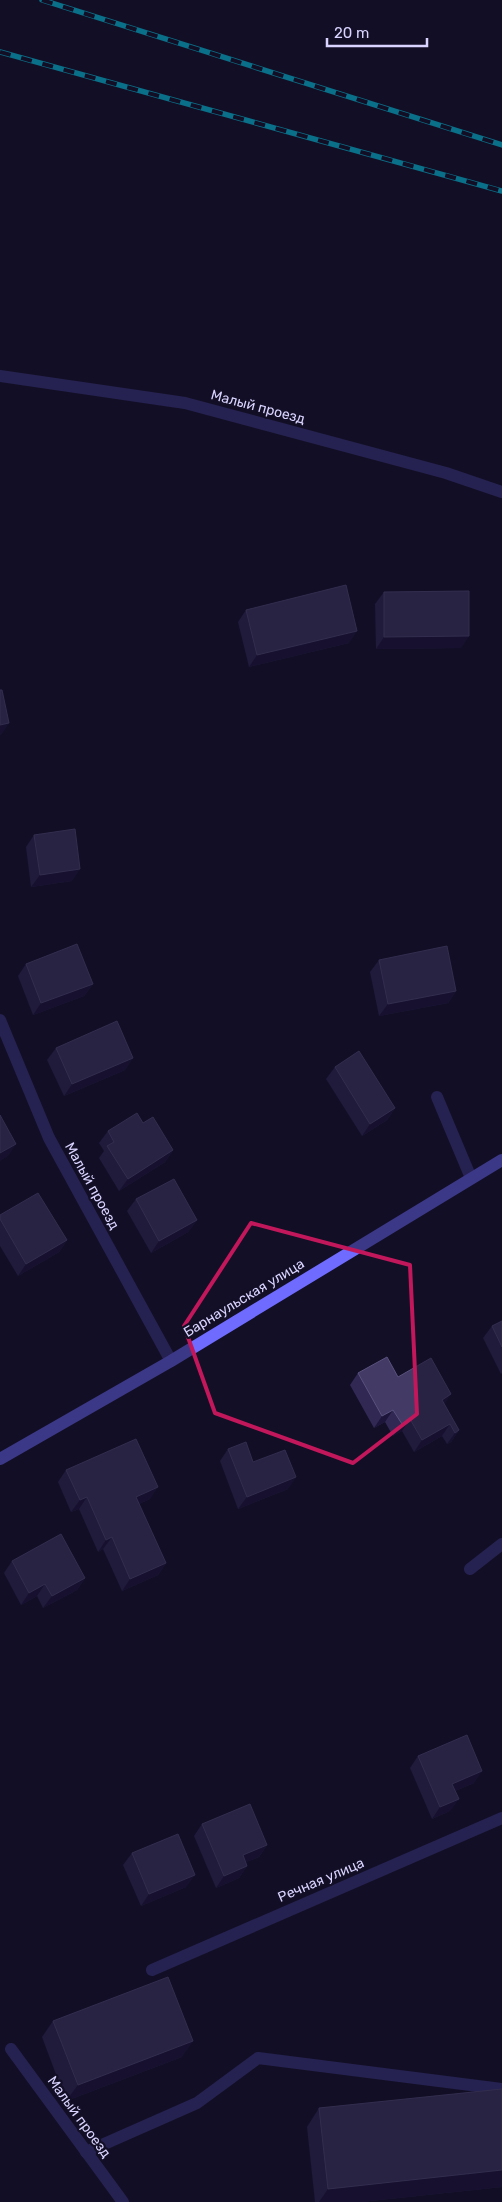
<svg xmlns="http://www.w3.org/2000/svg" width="502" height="2202" font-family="Rubik,sans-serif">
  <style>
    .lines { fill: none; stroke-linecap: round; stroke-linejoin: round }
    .lane { stroke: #3d3a85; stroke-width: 12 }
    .street { stroke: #3d3a85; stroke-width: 12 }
    .secondary { stroke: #6f6bff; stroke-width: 12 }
    .rail-casing { stroke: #00e5ff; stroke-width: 5.5 }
    .rail { stroke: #130f26; stroke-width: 4; stroke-dasharray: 11; stroke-linecap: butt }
    .wall { fill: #312854 }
    .shaded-wall { fill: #1d163a }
    .building { fill: #433a66; stroke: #5a527e }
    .marked { fill: none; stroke: #c2185b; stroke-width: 4; stroke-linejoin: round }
    .labels { text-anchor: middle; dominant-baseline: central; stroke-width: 4.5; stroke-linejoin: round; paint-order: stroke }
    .street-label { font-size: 14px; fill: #d9d4ff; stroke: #130f26 }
  </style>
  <rect width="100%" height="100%" fill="#130f26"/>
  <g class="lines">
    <!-- lane -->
    <g class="lane">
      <polyline points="437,1097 471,1178"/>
      <polyline points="86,2152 197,2103 258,2058 502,2089"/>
    </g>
    <!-- street -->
    <g class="street">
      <polyline points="0,376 185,403 446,473 502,492"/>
      <polyline points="0,1020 49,1138 171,1361"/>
      <polyline points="470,1569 502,1544"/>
      <polyline points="152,1970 502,1818"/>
      <polyline points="11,2049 123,2202"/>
    </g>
    <!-- secondary -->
    <polyline class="secondary" points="0,1459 171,1361 502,1160"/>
    <defs>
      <g id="rail">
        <polyline points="42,0 502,145"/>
        <polyline points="0,52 502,191"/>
      </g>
    </defs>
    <!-- rail casing -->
    <use href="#rail" class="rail-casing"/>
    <!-- rail -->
    <use href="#rail" class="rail"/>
  </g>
  <!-- wall -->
  <g class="wall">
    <polygon points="384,592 461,648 376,649 375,604"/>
    <polygon points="246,610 349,643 249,667 238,622"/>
    <polygon points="34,835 72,881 31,887 26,847"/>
    <polygon points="379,960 456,991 448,1003 379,1016 370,972"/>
    <polygon points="26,964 93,984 84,996 33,1015 18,976"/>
    <polygon points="56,1048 125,1070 64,1096 47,1060"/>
    <polygon points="335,1067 395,1108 387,1120 362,1136 326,1079"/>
    <polygon points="143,1123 173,1150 165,1162 119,1191 99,1158 104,1151 99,1143 108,1131"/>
    <polygon points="136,1199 197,1220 188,1232 151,1253 127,1211"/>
    <polygon points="0,1215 67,1240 59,1252 18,1276 0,1246"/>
    <polygon points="502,1321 502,1373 501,1374 483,1338 492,1326"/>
    <polygon points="358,1373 398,1377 444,1404 459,1430 451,1442 447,1444 442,1436 414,1452 402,1431 393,1436 385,1422 374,1428 350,1385"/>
    <polygon points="228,1449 253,1462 288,1489 238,1509 220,1461"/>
    <polygon points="66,1470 150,1499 139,1504 166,1563 158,1575 122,1591 103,1549 98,1552 79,1509 71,1512 58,1482"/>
    <polygon points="12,1561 85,1578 77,1590 43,1608 37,1596 21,1605 4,1573"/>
    <polygon points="418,1756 474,1783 455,1791 450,1811 432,1819 410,1768"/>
    <polygon points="202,1824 267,1845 259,1857 246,1862 247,1866 239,1878 216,1888 194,1836"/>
    <polygon points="132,1853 186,1887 141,1906 123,1865"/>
    <polygon points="53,2021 182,2057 66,2101 42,2037"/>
    <polygon points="319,2108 502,2187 361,2202 315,2202 307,2127"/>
  </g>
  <!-- shaded-wall -->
  <g class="shaded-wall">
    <polygon points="357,631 349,643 249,667 257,655"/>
    <polygon points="469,636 461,648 376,649 384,637"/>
    <polygon points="9,723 1,735 0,735 0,725"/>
    <polygon points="80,869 72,881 31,887 40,875"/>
    <polygon points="93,984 84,996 33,1015 41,1003"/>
    <polygon points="456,991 448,1003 379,1016 388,1004"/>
    <polygon points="133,1058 125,1070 64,1096 72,1084"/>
    <polygon points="395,1108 387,1120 362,1136 370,1124"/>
    <polygon points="16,1144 8,1156 0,1161 0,1153"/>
    <polygon points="173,1150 165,1162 119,1191 128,1179"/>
    <polygon points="197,1220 188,1232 151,1253 159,1241"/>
    <polygon points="67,1240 59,1252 18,1276 26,1264"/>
    <polygon points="451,1394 443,1406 442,1400"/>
    <polygon points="393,1410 385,1422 374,1428 382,1416"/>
    <polygon points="410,1419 402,1431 393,1436 402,1424"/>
    <polygon points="450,1424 442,1436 414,1452 422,1440"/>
    <polygon points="459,1430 451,1442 447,1444 455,1433"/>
    <polygon points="296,1477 288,1489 238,1509 247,1497"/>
    <polygon points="158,1487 150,1499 128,1509 136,1497"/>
    <polygon points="87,1497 79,1509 71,1512 80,1500"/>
    <polygon points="112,1537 103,1549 98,1552 106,1540"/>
    <polygon points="166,1563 158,1575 122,1591 130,1579"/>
    <polygon points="85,1578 77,1590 43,1608 52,1596"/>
    <polygon points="45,1584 37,1596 21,1605 29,1593"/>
    <polygon points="482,1771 474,1783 444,1796 452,1784"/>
    <polygon points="459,1799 450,1811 432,1819 440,1807"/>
    <polygon points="267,1845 259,1857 234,1867 243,1855"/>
    <polygon points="247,1866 239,1878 216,1888 224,1876"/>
    <polygon points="195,1875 186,1887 141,1906 149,1894"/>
    <polygon points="193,2041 182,2057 66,2101 78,2085"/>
    <polygon points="502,2170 502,2187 361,2202 319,2202 328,2189"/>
  </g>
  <!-- building -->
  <g class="building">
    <polygon points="346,585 357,631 257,655 246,610"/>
    <polygon points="469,591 469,636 384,637 384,592"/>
    <polygon points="0,690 2,690 9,723 0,725"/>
    <polygon points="75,829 80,869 40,875 34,835"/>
    <polygon points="77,944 93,984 41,1003 26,964"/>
    <polygon points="447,946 456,991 388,1004 379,960"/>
    <polygon points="117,1021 133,1058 72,1084 56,1048"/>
    <polygon points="359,1051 395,1108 370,1124 335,1067"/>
    <polygon points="137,1113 143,1123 153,1117 173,1150 128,1179 107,1146 114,1142 108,1131"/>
    <polygon points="0,1115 16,1144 0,1153"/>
    <polygon points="174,1179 197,1220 159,1241 136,1199"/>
    <polygon points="38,1193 67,1240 26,1264 0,1219 0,1215"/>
    <polygon points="502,1321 502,1347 492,1326"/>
    <polygon points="387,1357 398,1377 431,1358 451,1394 442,1400 459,1430 455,1433 450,1424 422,1440 410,1419 402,1424 393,1410 382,1416 358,1373"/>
    <polygon points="136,1439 158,1487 136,1497 166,1563 130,1579 112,1537 106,1540 87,1497 80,1500 66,1470"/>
    <polygon points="246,1442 253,1462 285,1450 296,1477 247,1497 228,1449"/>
    <polygon points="61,1534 85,1578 52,1596 45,1584 29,1593 12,1561"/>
    <polygon points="467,1735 482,1771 452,1784 459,1799 440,1807 418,1756"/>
    <polygon points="250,1804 267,1845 243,1855 247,1866 224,1876 202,1824"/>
    <polygon points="178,1834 195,1875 149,1894 132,1853"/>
    <polygon points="168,1977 193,2041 78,2085 53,2021"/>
    <polygon points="502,2089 502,2170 328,2189 319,2108"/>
  </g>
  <!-- marked area -->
  <path d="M0 0H502V2202H0ZM251,1223L410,1265L417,1414L353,1463L215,1413L184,1326Z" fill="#130f26" fill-opacity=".55" fill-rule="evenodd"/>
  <path class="marked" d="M251,1223L410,1265L417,1414L353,1463L215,1413L184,1326Z"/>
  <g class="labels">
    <!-- street labels -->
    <g class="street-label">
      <text transform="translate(258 407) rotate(15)">Малый проезд</text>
      <text transform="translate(92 1186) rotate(61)">Малый проезд</text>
      <text transform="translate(244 1298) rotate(-31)">Барнаульская улица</text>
      <text transform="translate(321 1880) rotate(-23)">Речная улица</text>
      <text transform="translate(79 2117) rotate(54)">Малый проезд</text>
    </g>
  </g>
  <!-- scale -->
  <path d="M327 38v8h100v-8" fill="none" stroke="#d9d4ff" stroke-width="2.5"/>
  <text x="334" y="38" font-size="15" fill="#d9d4ff" stroke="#130f26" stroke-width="4" paint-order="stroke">20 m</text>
</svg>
